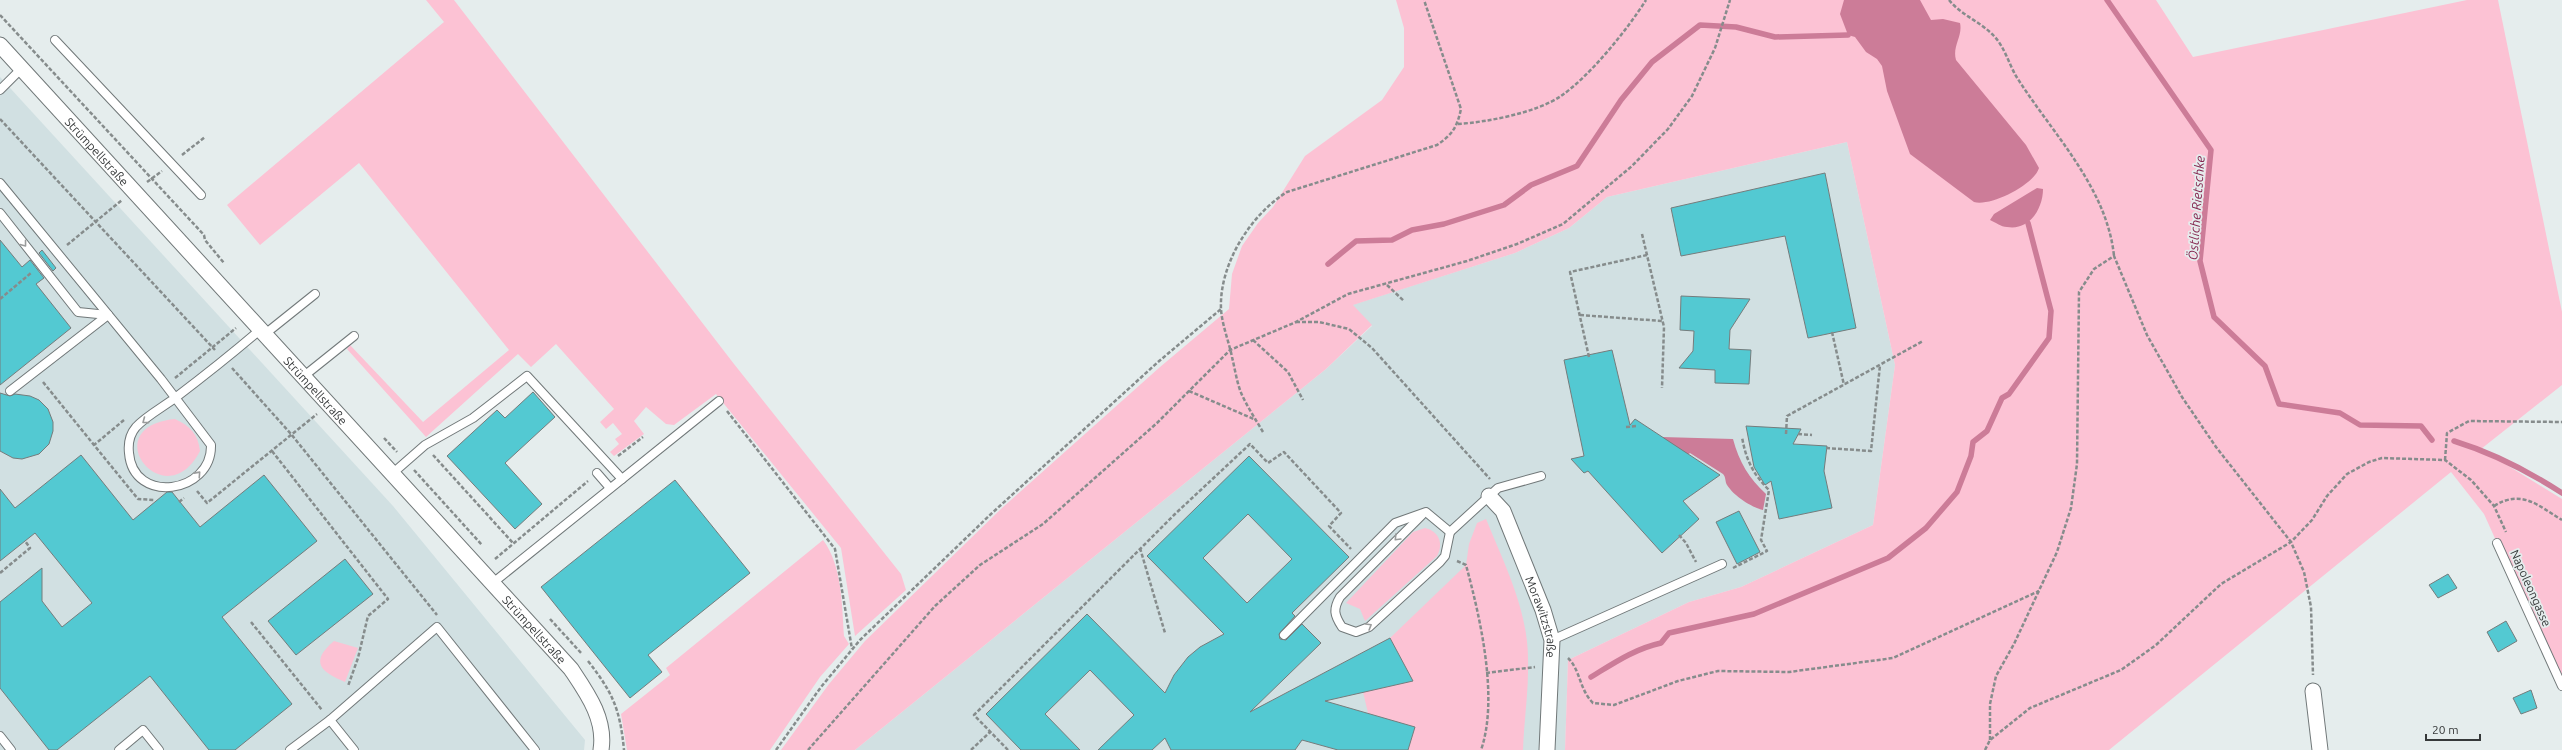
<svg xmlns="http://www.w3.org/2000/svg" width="2562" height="750" font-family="Ubuntu,sans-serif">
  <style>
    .built { fill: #d1e0e2 }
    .green { fill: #fcc2d4 }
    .water { fill: #cc7c98 }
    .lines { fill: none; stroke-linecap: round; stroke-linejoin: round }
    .stream { stroke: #cc7c98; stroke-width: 5.5 }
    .building { fill: #53c9d2; stroke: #757c7c; fill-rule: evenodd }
    .lane-casing { stroke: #717879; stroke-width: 10 }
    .street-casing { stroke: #717879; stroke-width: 17 }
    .path { stroke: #868c8c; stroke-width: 2.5; stroke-dasharray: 4 2; stroke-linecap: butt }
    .lane { stroke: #fff; stroke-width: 8 }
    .street { stroke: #fff; stroke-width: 15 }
    .oneway { stroke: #9a9c9c }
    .labels { text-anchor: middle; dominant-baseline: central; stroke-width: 3.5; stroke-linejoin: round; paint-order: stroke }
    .street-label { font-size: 12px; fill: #36393a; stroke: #e5eded }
    .water-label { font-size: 13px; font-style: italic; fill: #84254f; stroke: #e5eded }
  </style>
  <rect width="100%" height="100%" fill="#e5eded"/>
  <!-- built -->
  <g class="built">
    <polygon points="0,77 393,506 585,740 584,750 0,750"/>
    <polygon points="1847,142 1895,365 1873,525 1741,587 1689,602 1568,660 1565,750 855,750 1326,369 1372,326 1352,305 1515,253 1569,228 1607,197"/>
  </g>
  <!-- green -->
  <g class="green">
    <polygon points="426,0 454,0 734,364 901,574 906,590 855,636 841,548 716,394 674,425 666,424 646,407 634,421 644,434 614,456 610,452 619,444 615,439 622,434 613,423 606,429 600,422 614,409 556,344 531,367 518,354 426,437 347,349 350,345 423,422 509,350 359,163 260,245 227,205 444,22"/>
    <polygon points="1396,0 2156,0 2193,57 2467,0 2498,0 2562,312 2562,385 2481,449 2562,499 2562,687 2484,514 2451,472 2109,750 1565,750 1568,660 1689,602 1741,587 1873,525 1895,365 1847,142 1607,197 1569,228 1515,253 1353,305 1372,325 1326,369 855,750 781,750 829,684 865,641 1002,508 1160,367 1229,309 1232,274 1242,246 1258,223 1273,207 1305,156 1382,100 1404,67 1404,28"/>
    <path d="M175,419C190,426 198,434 200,451C165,519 93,427 175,419Z"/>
    <path d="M1486,519C1504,563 1528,610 1528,659C1529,689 1524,720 1523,750H1408L1415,727L1368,713L1363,692L1413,681L1390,638L1466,565L1469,544L1477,523Z"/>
    <path d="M1425,528C1439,531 1444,544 1437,556L1365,621L1360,609L1346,603L1413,532Z"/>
    <path d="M823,540C842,565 842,605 844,636L849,644L820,677L770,750H627L621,714L670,675L666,668Z"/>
    <path d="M334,641L358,648L345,682C321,672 309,662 334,641Z"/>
  </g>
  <!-- water -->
  <g class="water">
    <path d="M1844,0H1920L1931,20L1943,19L1960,23C1963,36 1952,46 1956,60L2026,145L2039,168C2034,185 1990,207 1974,202L1910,154L1887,91L1882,66L1877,59L1866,52L1855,37L1848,35L1840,14Z"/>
    <path d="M2037,188L2043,189C2043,209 2029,231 2007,227C2001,227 1995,222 1990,220L1994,214Z"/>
    <path d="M1662,437L1733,439C1739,462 1749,478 1766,494L1763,510C1751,507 1734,496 1727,485C1725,482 1726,477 1723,474L1690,453L1686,456Z"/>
  </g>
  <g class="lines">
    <!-- stream -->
    <g class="stream">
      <polyline points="2107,0 2211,150 2200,261 2214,317 2265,366 2279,404 2340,413 2360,425 2421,426 2432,440"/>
      <polyline points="1328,264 1356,241 1392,240 1412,230 1444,224 1504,205 1531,185 1577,166 1621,100 1652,62 1700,25 1736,27 1775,37 1848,35"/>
      <path d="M2454,441C2493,453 2528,471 2562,493"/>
      <path d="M1591,677C1614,663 1634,649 1661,643L1669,633L1754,614L1888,558L1926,528L1957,492L1971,456L1973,442L1987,431L2002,398L2009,394L2049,338L2051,311L2028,223"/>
    </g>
  </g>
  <!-- building -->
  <g class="building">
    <polygon points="1825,173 1856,328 1808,338 1785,236 1681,256 1671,208"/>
    <polygon points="0,240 22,267 30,260 44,278 36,284 71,328 0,385"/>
    <polygon points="42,250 56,268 53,271 39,253"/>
    <polygon points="1681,296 1750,299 1730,330 1729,349 1751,350 1749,384 1715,383 1715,370 1679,368 1693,351 1694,331 1680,330"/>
    <polygon points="1612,350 1630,425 1635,419 1720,475 1683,501 1699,519 1662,553 1588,471 1584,473 1571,459 1584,456 1564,360"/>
    <polygon points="533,392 555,417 505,463 542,504 515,529 447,456 497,410 505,418"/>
    <polygon points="0,393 10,396 15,394 30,396 39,400 48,409 53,422 53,431 49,444 39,454 22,459 13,458 0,451"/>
    <polygon points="1746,426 1801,429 1793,444 1827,446 1824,471 1832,508 1779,519 1771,481 1765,485 1754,467"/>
    <polygon points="81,455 133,520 167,492 172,492 200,527 264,475 317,541 222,617 292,704 235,750 209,750 150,676 57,750 49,750 0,688 0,602 42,568 42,601 62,627 92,603 35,533 0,561 0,489 15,508"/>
    <path d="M1249,456L1349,557L1292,613L1295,616L1279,634L1280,639L1286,640L1302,624L1321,643L1250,712L1390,638L1413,681L1325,701L1415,727L1408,750H1338L1302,740L1295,750H1171L1165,738L1152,750H1098L1134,715L1090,670L1045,714L1080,750H1021L986,714L1087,614L1165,693L1174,675L1188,657L1200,647L1224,634L1147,556ZM1248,514L1292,559L1247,603L1203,558Z"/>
    <polygon points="675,480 750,573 648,655 662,672 630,698 541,587"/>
    <polygon points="1739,511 1760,552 1737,564 1716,522"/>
    <polygon points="345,559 373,594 296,655 268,621"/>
    <polygon points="2448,574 2457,588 2438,598 2429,585"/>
    <polygon points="2506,621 2517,641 2498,652 2487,632"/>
    <polygon points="2531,690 2537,708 2521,714 2513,698"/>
  </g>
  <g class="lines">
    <defs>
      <g id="lane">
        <polyline points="55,40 201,195"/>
        <polyline points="0,90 21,69"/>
        <path d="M0,183L161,379L211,445C212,494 133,505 129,453C128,444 130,434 136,427C146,416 163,407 175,398C204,376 233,353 261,329"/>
        <polyline points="0,213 78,312 108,315"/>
        <polyline points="265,334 315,294"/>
        <polyline points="304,376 354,336"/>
        <polyline points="10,391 108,315"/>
        <polyline points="393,473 425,445 473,418 527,376 622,479"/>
        <polyline points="597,473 610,488"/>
        <path d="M1422,515L1340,597C1333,609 1334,615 1342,627L1356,632L1369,627L1440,562L1445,556L1450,532"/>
        <polyline points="2497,543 2562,686"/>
        <polyline points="494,582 719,401"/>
        <polyline points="1284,635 1395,523 1426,512 1450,532 1498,488 1541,476"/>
        <polyline points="1552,640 1722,564"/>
        <polyline points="330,720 437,627 535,750"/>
        <polyline points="0,736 11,750"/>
        <polyline points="119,750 143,730 159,750"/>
        <polyline points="290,750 330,720 354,750"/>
      </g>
      <g id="street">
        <path id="s1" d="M0,45L571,669C587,693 606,719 601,750"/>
        <path id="s2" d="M1489,496L1503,511L1543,610L1552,640L1547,750"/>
        <polyline points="2313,691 2320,750"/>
      </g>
    </defs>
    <!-- lane casing -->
    <use href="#lane" class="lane-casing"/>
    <!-- street casing -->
    <use href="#street" class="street-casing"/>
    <!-- path -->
    <g class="path">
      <path d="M1949,0C1961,15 1981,22 1994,36C2004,46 2009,64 2016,76C2051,132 2107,187 2114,256"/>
      <polyline points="0,15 204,235 205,240 224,263"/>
      <polyline points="0,119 215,350"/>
      <path d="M1458,124C1487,122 1536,113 1561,96C1590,76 1627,30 1646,0"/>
      <polyline points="182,155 205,137"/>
      <polyline points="147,182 162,171"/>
      <polyline points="1642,234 1664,327 1662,388"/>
      <polyline points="67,245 122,200"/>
      <polyline points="1387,285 1404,301"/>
      <polyline points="0,299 31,273"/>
      <polyline points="1580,315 1662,321"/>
      <polyline points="1296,322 1319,322 1349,329 1372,348 1490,479"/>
      <polyline points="1832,332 1844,385"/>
      <polyline points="1253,340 1288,372 1303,400"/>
      <polyline points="1589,357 1570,272 1647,255"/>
      <polyline points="232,368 291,434 437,615"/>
      <polyline points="175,378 236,328"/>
      <polyline points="43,382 94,445"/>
      <polyline points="1189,391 1256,420"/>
      <polyline points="727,411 835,549 852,649"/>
      <polyline points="124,420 94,445 138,499 154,500"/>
      <polyline points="1626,427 1637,426"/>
      <path d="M1263,432C1256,420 1248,408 1242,395C1237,384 1235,369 1232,357C1229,342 1222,325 1221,309C1219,265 1250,215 1287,192L1437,145C1453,134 1457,127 1461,109L1424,0"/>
      <polyline points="1786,434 1787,416 1923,341"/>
      <polyline points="1798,434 1812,435"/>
      <polyline points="384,438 397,452"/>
      <polyline points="1826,448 1871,451 1880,365"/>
      <polyline points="272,451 388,599 368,616 358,658 348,686"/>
      <polyline points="433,455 513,543"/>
      <polyline points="618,456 643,437"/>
      <polyline points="2445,460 2447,433 2469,421 2562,422"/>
      <polyline points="414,470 482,545"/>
      <polyline points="197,491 207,503 317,414"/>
      <polyline points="179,502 184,498"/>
      <path d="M2494,506C2522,489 2537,505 2562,520"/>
      <polyline points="1679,535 1686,543 1696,562"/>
      <polyline points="1140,548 1165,633"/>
      <polyline points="495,559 588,481"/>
      <path d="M1457,561L1466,565C1480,617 1499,698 1481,750"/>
      <path d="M1733,568L1767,551L1761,540L1769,490C1753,474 1746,460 1742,437"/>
      <polyline points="0,573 30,548 25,541"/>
      <polyline points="550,619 582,654"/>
      <polyline points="251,622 322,710"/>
      <path d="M1568,658C1581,671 1579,689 1593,703L1614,705L1678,681L1718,671L1789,672L1893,658L2039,591"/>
      <path d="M588,661C613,693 620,709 624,750"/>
      <polyline points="1486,673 1535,667"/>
      <polyline points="1990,740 1990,704 1996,676 2014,644 2057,552 2071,508 2077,464 2079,292 2094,269 2114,256 2147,335 2182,397 2216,447 2291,542 2304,572 2311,607 2313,675"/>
      <polyline points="776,750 821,687 860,640 991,514 1158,362 1221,309"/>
      <polyline points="808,750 935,606 980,565 1043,524 1157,423 1230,350 1296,322 1348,294 1467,261 1517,244 1563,224 1632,166 1668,129 1692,96 1715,48 1730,0"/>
      <polyline points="971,750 990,732"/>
      <polyline points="1008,750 974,715 1175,514 1250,444 1268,463 1284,452 1341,513 1329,526 1351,549"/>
      <polyline points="1985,750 1990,740 2030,708 2121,670 2156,645 2221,584 2291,542 2312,520 2327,496 2347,474 2369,462 2382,458 2445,460 2471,480 2494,506 2506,532"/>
    </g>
    <!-- lane -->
    <use href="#lane" class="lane"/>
    <!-- street -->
    <use href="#street" class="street"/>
  </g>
  <!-- one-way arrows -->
  <defs><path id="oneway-chevron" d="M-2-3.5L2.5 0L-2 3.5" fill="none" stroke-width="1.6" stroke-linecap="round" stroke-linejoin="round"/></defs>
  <g class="oneway">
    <use href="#oneway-chevron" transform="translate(24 244) rotate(52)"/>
    <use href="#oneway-chevron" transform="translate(145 421) rotate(143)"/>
    <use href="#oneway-chevron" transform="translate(198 474) rotate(-48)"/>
    <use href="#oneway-chevron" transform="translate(1397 538) rotate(134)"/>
    <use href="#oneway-chevron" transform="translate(1369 626) rotate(-31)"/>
  </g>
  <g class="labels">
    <!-- street labels -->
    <g class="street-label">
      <text stroke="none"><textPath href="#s1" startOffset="144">Strümpellstraße</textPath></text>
      <text stroke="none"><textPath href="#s1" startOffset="468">Strümpellstraße</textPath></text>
      <text transform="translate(2531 588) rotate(66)">Napoleongasse</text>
      <text stroke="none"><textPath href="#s2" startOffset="134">Morawitzstraße</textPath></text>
      <text stroke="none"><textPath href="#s1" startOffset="792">Strümpellstraße</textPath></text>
    </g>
    <!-- water labels -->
    <g class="water-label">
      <text transform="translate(2196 208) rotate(-86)">Östliche Rietschke</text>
    </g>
  </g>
  <!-- scale -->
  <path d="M2426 734v6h54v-6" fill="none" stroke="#36393a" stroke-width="2"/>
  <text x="2432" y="734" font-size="12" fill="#36393a" stroke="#e5eded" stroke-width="3" paint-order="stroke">20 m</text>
</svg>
